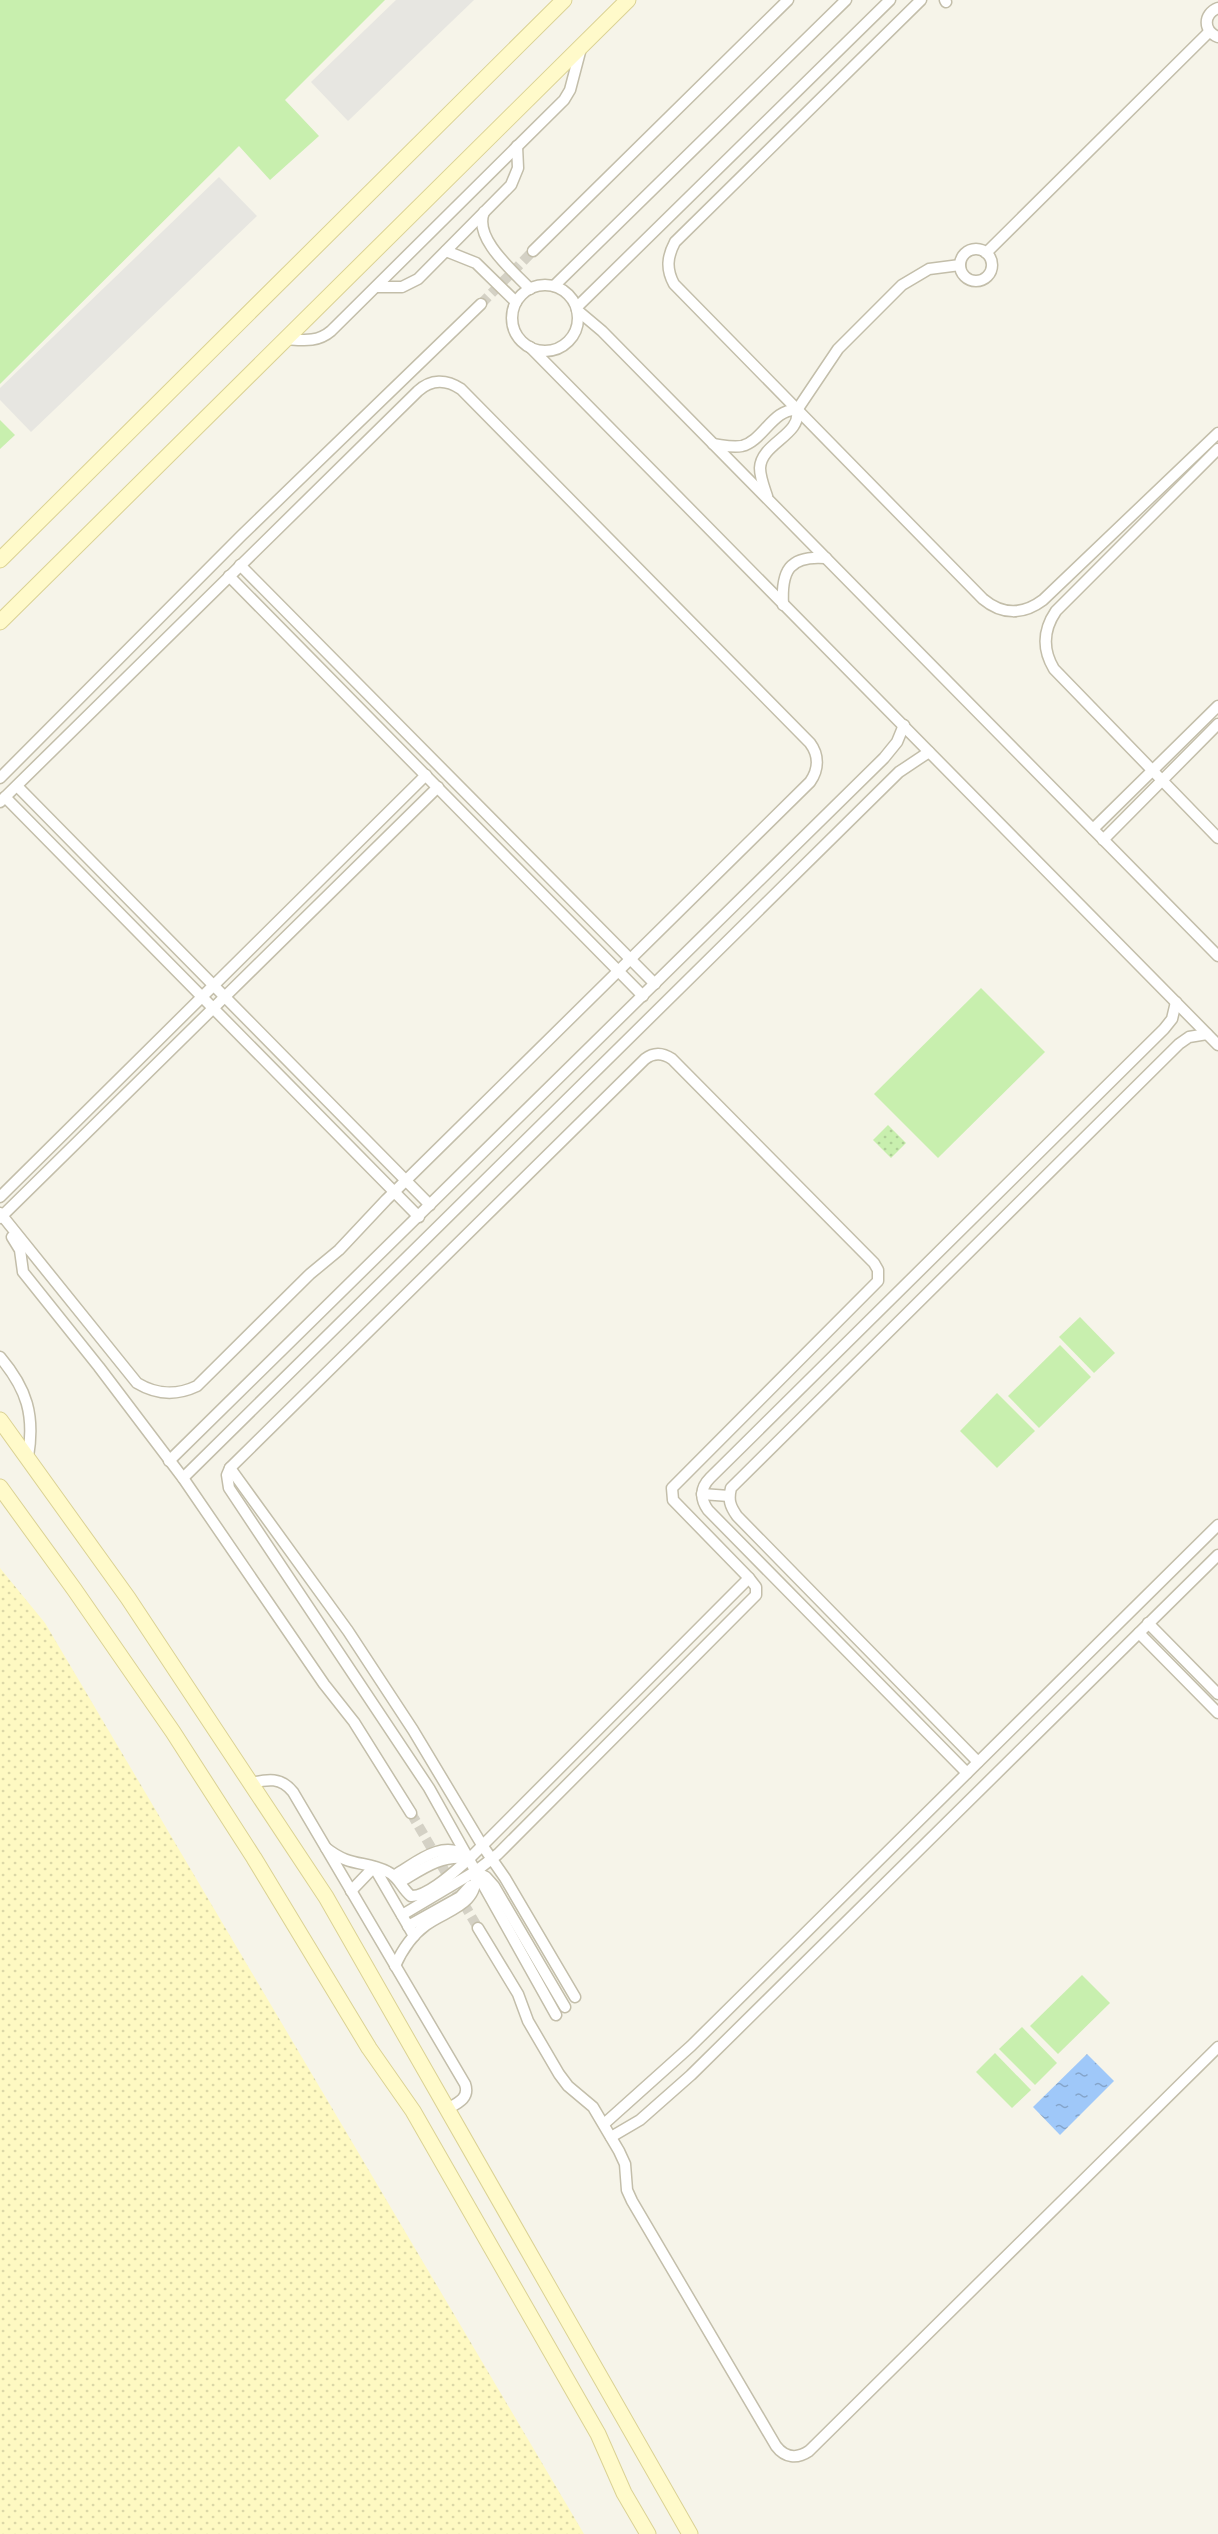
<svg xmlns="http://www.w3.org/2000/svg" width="1218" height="2534" font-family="Figtree,sans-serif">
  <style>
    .grass { fill: url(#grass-dots) }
    .sand { fill: url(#sand-dots) }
    .park { fill: #c8efae }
    .parking { fill: #e7e6e1 }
    .water { fill: url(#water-ripples) }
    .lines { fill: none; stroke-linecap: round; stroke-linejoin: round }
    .street-tunnel { stroke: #d4d1c5; stroke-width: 10; stroke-dasharray: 10 5; stroke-linecap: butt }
    .street-casing { stroke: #c3beaa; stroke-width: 13 }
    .secondary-casing { stroke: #dbd294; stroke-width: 17 }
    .street { stroke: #fff; stroke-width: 10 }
    .secondary { stroke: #fffaca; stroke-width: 15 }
  </style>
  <defs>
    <pattern id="grass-dots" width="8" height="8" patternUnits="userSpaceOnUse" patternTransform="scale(1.5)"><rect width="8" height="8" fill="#c8efae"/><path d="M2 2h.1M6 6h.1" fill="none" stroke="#adce96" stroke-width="1.8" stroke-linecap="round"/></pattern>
    <pattern id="sand-dots" width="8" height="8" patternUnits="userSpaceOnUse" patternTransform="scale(1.5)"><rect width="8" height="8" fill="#fef9c2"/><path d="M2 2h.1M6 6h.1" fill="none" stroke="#dbd7a7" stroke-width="1.8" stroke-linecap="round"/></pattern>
    <pattern id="water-ripples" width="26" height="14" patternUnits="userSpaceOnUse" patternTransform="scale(1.5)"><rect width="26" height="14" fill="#9fc8f9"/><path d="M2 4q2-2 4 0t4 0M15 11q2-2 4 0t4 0" fill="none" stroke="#84a4ca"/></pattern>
  </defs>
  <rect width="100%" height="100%" fill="#f6f4e9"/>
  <!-- grass -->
  <polygon class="grass" points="888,1125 906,1143 891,1158 873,1140"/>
  <!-- sand -->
  <polygon class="sand" points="0,1568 45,1623 584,2534 0,2534"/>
  <!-- park -->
  <g class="park">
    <polygon points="0,0 385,0 285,100 319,136 270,180 239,146 0,384"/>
    <polygon points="0,420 15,435 0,449"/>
    <polygon points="981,988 1045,1052 938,1158 874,1094"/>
    <polygon points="1080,1317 1115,1353 1094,1373 1059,1337"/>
    <polygon points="1060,1345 1091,1377 1039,1428 1008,1396"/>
    <polygon points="997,1393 1035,1431 997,1468 960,1431"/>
    <polygon points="1082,1975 1110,2003 1058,2054 1030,2026"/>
    <polygon points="1022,2027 1057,2063 1035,2085 999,2049"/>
    <polygon points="995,2053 1031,2090 1012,2108 976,2072"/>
  </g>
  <!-- parking -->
  <g class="parking">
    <polygon points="396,0 474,0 348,121 311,82"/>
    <polygon points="219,177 257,216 31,432 0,400 0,388"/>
  </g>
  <!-- water -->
  <polygon class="water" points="1087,2054 1114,2081 1060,2135 1033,2107"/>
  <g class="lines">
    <!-- street-tunnel -->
    <g class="street-tunnel">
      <polyline points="481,304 533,251"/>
      <polyline points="411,1813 478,1928"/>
    </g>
    <defs>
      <g id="street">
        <path d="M921,0L675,242C667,257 666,269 674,284L983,599C1002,615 1023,615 1043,600L1218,433"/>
        <polyline points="945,0 946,2"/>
        <path d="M1218,8C1203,14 1203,31 1218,37"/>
        <path d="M484,212C473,238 513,271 530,289"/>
        <circle cx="976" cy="265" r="16"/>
        <polyline points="446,251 476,263 516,302"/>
        <polyline points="533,251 788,0"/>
        <polyline points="986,253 1209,32"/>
        <circle cx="545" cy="318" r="33"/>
        <polyline points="554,286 846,0"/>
        <polyline points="376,287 402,287 418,279 511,185 518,168 517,146"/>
        <polyline points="577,307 890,0"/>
        <polyline points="577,310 602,331 1218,956"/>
        <path d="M285,339C302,340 317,343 331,331L564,100L570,90L581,48"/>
        <polyline points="530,347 1218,1045"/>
        <path d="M713,444C722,445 732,448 742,446C763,441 773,408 797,410"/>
        <path d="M1218,449L1056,611C1043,630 1042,649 1054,669L1218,838"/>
        <path d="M767,496C764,487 760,477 760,468C761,443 802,435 797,410L838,349L902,285L929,269L960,265"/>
        <polyline points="240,565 655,984"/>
        <polyline points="229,576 643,996"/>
        <path d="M783,605C781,571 789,555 826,558"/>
        <polyline points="0,778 242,535 481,304"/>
        <polyline points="17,786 430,1205"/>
        <polyline points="5,797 419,1217"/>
        <path d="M0,802L418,391C431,379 446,379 461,389L810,743C819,755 819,769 810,782L386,1200L339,1250L310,1274L197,1386C176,1396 157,1395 137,1383L0,1213"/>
        <polyline points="1093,829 1218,706"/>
        <polyline points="1103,840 1218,724"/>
        <polyline points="0,1197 426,775"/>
        <polyline points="0,1218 438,787"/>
        <polyline points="12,1237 20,1250 23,1272 99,1367 183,1478 324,1684 354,1722 411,1813"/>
        <path d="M0,1357C27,1389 35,1415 28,1457"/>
        <polyline points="169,1461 884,758 897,742 904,725"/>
        <polyline points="230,1468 348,1631 413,1730 482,1845 505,1878 575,1997"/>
        <polyline points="183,1478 899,772 929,752"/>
        <polyline points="702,1494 729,1496"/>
        <polyline points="1148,1623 1218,1694"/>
        <polyline points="1139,1633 1218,1713"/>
        <path d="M978,1762L737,1516C730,1506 728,1500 731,1488L1179,1044L1189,1037L1207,1034"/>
        <path d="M967,1773L708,1510C700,1499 700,1488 710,1478L1164,1029L1172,1019L1176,1002"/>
        <path d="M251,1783C268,1779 281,1777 293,1792L465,2084C470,2098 458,2103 447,2109"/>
        <path d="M326,1848C351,1868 365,1860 388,1872C399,1877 402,1889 411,1896C428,1897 456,1870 469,1859L749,1578"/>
        <polyline points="476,1872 486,1877 494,1886 565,2007"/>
        <path d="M395,1875C416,1863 442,1839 466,1856"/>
        <path d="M400,1882C421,1870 440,1855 465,1858"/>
        <polyline points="351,1891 374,1867 414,1936"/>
        <path d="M402,1915L476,1871L498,1854L756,1595V1587L749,1578L673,1500L672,1488L878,1281V1270L874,1263L672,1059C663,1053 654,1052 645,1059L230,1468L227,1475L229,1488L429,1788L556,2015"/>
        <polyline points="408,1926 460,1897 470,1886"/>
        <path d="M478,1928L518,1994L528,2021L559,2074L568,2086L593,2107L619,2151L625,2164L627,2190L632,2201L776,2446C785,2458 797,2459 809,2451L1218,2047"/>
        <path d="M395,1966C402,1950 411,1936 426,1925C448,1909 478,1906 476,1872"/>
        <polyline points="604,2124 691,2046 1218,1525"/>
        <polyline points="611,2137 640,2120 691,2075 1218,1555"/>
      </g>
      <g id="secondary">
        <polyline points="0,560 564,0"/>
        <polyline points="0,622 628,0"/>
        <polyline points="0,1420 128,1598 326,1897 690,2534"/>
        <polyline points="0,1487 74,1589 173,1732 254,1858 369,2048 413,2111 598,2434 624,2493 648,2534"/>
      </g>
    </defs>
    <!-- street casing -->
    <use href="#street" class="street-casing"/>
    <!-- secondary casing -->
    <use href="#secondary" class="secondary-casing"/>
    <!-- street -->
    <use href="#street" class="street"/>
    <!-- secondary -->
    <use href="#secondary" class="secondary"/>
  </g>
</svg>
